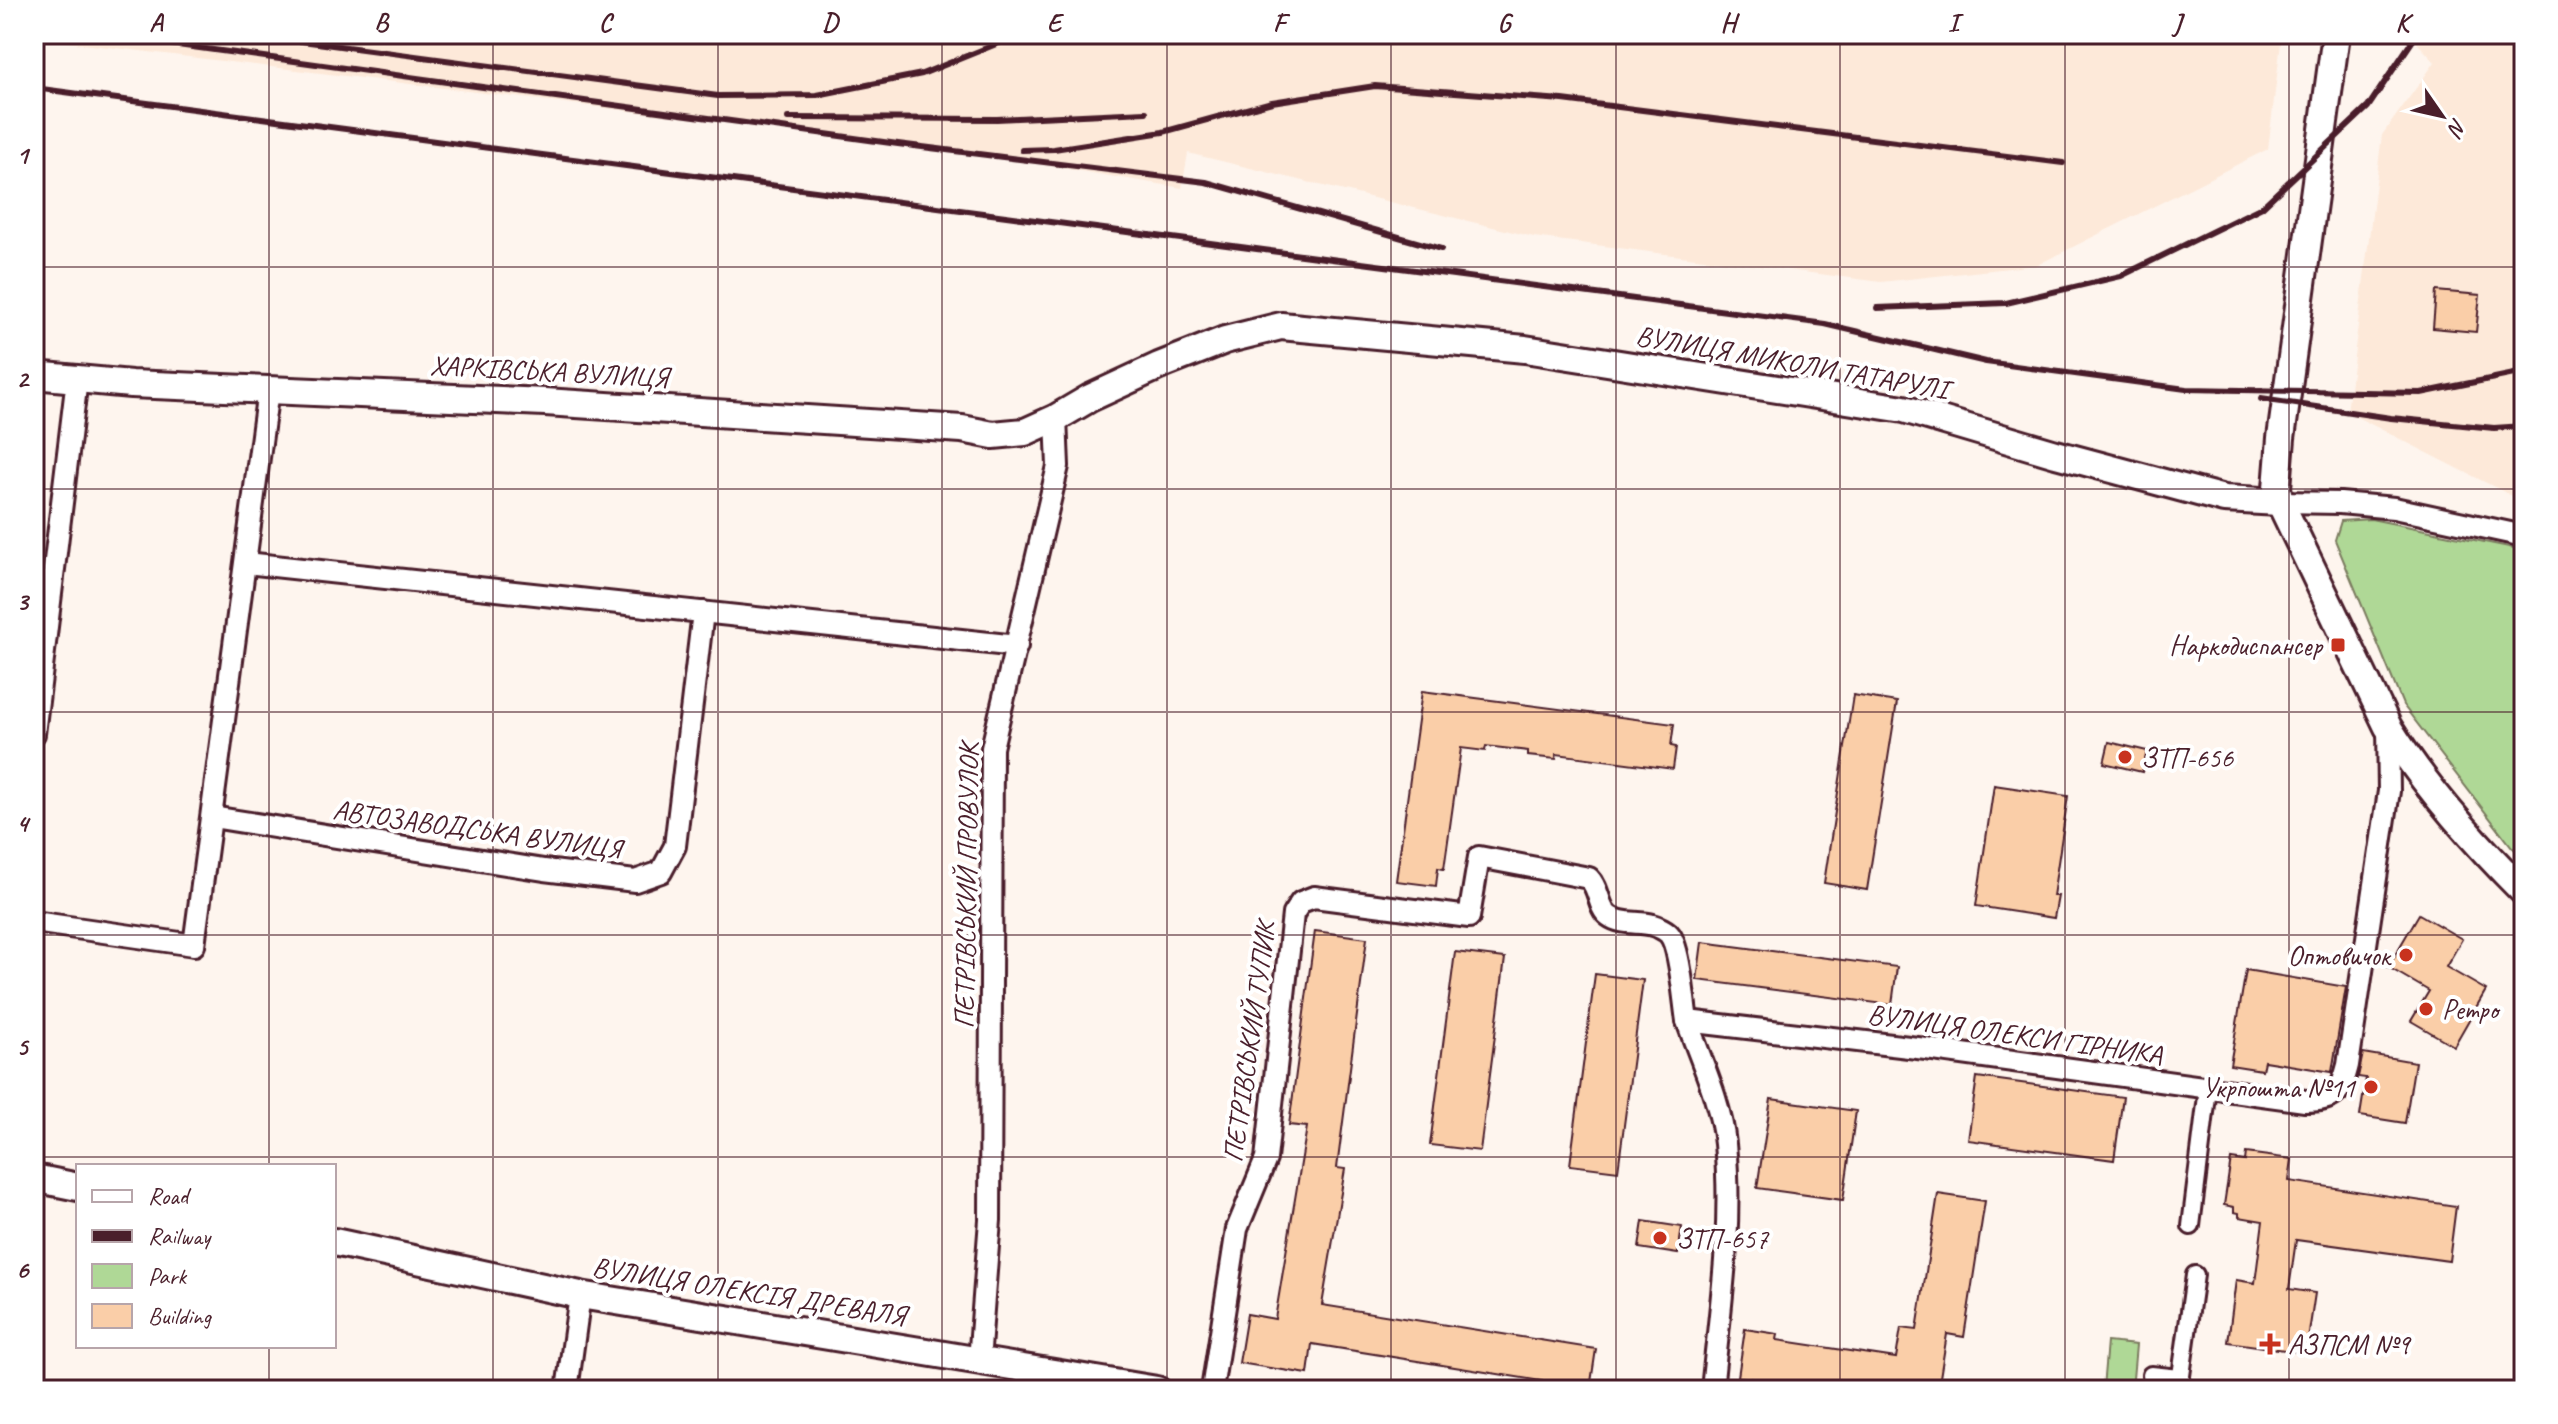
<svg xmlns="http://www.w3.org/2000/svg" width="2558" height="1424" font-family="Caveat,sans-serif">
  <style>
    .built { fill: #fde9d9 }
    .green { fill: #afd896; stroke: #7c7c60; stroke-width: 2 }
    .building { fill: #facea8; stroke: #4a1f2b; stroke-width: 2 }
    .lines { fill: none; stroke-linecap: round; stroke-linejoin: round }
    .pedestrian-casing { stroke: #4a1f2b; stroke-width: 22 }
    .minor-casing { stroke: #4a1f2b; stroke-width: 26 }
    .tertiary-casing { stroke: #4a1f2b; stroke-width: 32 }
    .pedestrian { stroke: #fff; stroke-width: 16 }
    .minor { stroke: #fff; stroke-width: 20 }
    .tertiary { stroke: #fff; stroke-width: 26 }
    .rail { stroke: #4a1f2b; stroke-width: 6 }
    .grid { fill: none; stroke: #4a1f2b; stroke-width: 2; stroke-opacity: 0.55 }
    .poi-dot { fill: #c8321e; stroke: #fff; stroke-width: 3 }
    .labels { text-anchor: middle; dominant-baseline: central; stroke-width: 8; stroke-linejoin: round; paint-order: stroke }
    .street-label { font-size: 28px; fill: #4a1f2b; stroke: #fff }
    .poi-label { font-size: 28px; fill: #4a1f2b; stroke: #fff; text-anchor: start }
    .neatline { fill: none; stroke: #4a1f2b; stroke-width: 3 }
    .grid-label { font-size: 26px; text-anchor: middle; font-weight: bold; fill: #4a1f2b }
  </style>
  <rect width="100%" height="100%" fill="#fef5ee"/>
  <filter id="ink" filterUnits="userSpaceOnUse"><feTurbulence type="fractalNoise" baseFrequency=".0125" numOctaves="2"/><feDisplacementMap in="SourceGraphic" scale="16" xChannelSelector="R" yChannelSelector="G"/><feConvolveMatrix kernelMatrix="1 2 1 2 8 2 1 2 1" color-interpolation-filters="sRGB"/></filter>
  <g filter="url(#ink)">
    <!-- built -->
    <g class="built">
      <polygon points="34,34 2282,34 2268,149 2037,265 1881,282 1534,237 1188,153 1182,188 966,152 34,38"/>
      <polygon points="2409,34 2524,34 2524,502 2347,412 2382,135 2435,62"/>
    </g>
    <!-- green -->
    <g class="green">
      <polygon points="2371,519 2524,550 2524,858 2512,847 2403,705 2335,540 2341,521"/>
      <polygon points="2107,1342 2136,1345 2132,1390 2103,1388"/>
    </g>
    <!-- building -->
    <g class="building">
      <polygon points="2436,291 2480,295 2476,332 2433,328"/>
      <polygon points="1422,691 1674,724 1671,746 1676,747 1673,769 1557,754 1556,759 1528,756 1528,751 1486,746 1485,751 1461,748 1444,869 1438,868 1436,886 1396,881"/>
      <polygon points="1853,695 1897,702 1867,890 1824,883"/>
      <polygon points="2109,742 2147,751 2142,772 2104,763"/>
      <polygon points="1994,785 2068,796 2053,896 2058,896 2054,918 1976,906"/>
      <polygon points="2419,914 2462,939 2446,967 2486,990 2454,1046 2411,1021 2429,991 2388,967"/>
      <polygon points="1315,931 1367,938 1337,1168 1345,1169 1322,1305 1596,1349 1590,1389 1312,1344 1308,1374 1239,1363 1247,1314 1275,1319 1307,1127 1289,1125"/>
      <polygon points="1702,942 1897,967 1892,1005 1697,980"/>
      <polygon points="1455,952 1505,958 1480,1151 1430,1145"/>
      <polygon points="2246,970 2346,987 2332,1072 2264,1061 2262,1070 2230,1065"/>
      <polygon points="1595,974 1643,980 1618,1171 1570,1165"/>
      <polygon points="2363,1053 2415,1062 2405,1123 2360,1116 2366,1078 2358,1077"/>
      <polygon points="1977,1077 2123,1097 2114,1160 1968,1140"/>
      <polygon points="1771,1099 1856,1111 1843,1200 1757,1188"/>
      <polygon points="2246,1153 2292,1159 2289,1181 2456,1206 2449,1261 2296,1240 2289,1289 2315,1293 2306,1353 2228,1342 2236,1280 2255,1283 2263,1221 2239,1217 2239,1213 2234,1212 2234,1207 2224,1205 2231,1159 2245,1161"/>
      <polygon points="1938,1194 1985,1201 1964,1337 1947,1334 1938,1390 1844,1390 1738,1377 1745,1329 1778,1334 1777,1340 1896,1358 1901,1328 1917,1330"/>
      <polygon points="1643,1221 1682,1227 1678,1254 1639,1248"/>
    </g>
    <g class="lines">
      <defs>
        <g id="pedestrian">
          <polyline points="2191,1226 2208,1088"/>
          <polyline points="2151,1375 2180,1378"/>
          <polyline points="2179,1390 2195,1275"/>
        </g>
        <g id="minor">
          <polyline points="2280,502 2340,503 2394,508 2524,536"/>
          <polyline points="246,563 1017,646"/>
          <polyline points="34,734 77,379"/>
          <polyline points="212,817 544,870 635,881 661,872 675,846 703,612"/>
          <polyline points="34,922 194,945 268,390"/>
          <polyline points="979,1361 990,1220 992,748 1058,466 1056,418"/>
          <polyline points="567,1390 580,1295"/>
          <path d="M1212,1390L1237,1229L1266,1159L1293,914L1301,902L1314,897L1469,917L1479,857L1589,878C1600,889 1598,908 1609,916C1621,925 1639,921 1653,925C1657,926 1667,931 1669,934C1680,946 1684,1003 1687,1021"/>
          <path d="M1712,1390C1720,1309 1733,1226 1725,1144C1721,1103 1701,1061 1687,1021L1926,1049L2305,1101C2336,1101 2341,1093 2348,1065L2389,791L2388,727"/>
        </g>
        <g id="tertiary">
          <path d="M2336,34L2281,438L2277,488L2280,502L2388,727C2425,787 2474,842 2524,892"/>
          <polyline points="34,375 131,384 545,402 962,429 993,435 1025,432 1056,418 1090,398 1159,366 1225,340 1281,326 1525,349 1904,409 2056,454 2224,499 2280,502"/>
          <polyline points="34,1178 78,1187"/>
          <polyline points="334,1242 580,1295 1157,1390"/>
        </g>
      </defs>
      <!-- pedestrian casing -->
      <use href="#pedestrian" class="pedestrian-casing"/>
      <!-- minor casing -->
      <use href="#minor" class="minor-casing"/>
      <!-- tertiary casing -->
      <use href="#tertiary" class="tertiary-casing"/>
      <!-- pedestrian -->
      <use href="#pedestrian" class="pedestrian"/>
      <!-- minor -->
      <use href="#minor" class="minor"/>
      <!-- tertiary -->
      <use href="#tertiary" class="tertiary"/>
      <!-- rail -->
      <g class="rail">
        <polyline points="97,34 898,144 1206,182 1441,249"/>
        <polyline points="249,34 718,96 817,95 922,74 1021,34"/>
        <polyline points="34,88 1825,324 1986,362 2186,389 2421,393 2524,372"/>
        <polyline points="788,118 997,119 1146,112"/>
        <polyline points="1022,150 1054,149 1163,132 1272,102 1375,86 1563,100 2063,163"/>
        <polyline points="1877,308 2006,303 2121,276 2262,207 2368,107 2417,34"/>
        <polyline points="2261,399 2391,418 2494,428 2524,426"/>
      </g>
    </g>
  </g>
  <!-- grid -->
  <path class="grid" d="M269,34V1166M493,34V1390M718,34V1390M942,34V1390M1167,34V1390M1391,34V1390M1616,34V1390M1840,34V1390M2065,34V1390M2289,34V1390M34,267H2524M34,489H2524M34,712H2524M34,935H2524M34,1157H2524M269,1346V1390"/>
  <!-- markers -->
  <g class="poi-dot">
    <rect x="2330" y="637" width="16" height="16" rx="4"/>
    <circle cx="2125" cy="757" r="8"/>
    <circle cx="2406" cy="955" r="8"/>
    <circle cx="2426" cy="1009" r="8"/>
    <circle cx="2371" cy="1087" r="8"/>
    <circle cx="1660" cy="1238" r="8"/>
    <path d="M2266 1332h8v8h8v8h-8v8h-8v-8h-8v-8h8z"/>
  </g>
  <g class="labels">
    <!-- street labels -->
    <g class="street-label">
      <text transform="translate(1792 362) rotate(10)">ВУЛИЦЯ МИКОЛИ ТАТАРУЛІ</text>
      <text transform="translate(549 371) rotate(3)">ХАРКІВСЬКА ВУЛИЦЯ</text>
      <text transform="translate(477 829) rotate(8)">АВТОЗАВОДСЬКА ВУЛИЦЯ</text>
      <text transform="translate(966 886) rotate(-89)">ПЕТРІВСЬКИЙ ПРОВУЛОК</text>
      <text transform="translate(2015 1034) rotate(8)">ВУЛИЦЯ ОЛЕКСИ ГІРНИКА</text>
      <text transform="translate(1249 1042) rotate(-82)">ПЕТРІВСЬКИЙ ТУПИК</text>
      <text transform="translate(749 1291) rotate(9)">ВУЛИЦЯ ОЛЕКСІЯ ДРЕВАЛЯ</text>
    </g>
    <!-- poi labels -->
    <g class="poi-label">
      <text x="2322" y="645" text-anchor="end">Наркодиспансер</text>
      <text x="2141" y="757">ЗТП-656</text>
      <text x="2390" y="955" text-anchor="end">Оптовичок</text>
      <text x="2442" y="1009">Ретро</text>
      <text x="2355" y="1087" text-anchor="end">Укрпошта №11</text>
      <text x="1676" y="1238">ЗТП-657</text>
      <text x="2288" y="1344">АЗПСМ №9</text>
    </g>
  </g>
  <!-- margin -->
  <rect width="2558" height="1424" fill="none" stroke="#fff" stroke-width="88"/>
  <!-- legend -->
  <rect x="76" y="1164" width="260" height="184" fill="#ffffff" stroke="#b7a5aa" stroke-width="2"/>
  <rect x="92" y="1190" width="40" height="12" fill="#ffffff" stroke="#b7a5aa" stroke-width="2"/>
  <text x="148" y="1204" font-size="24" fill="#4a1f2b">Road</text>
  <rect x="92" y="1230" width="40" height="12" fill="#4a1f2b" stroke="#b7a5aa" stroke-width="2"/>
  <text x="148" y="1244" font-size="24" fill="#4a1f2b">Railway</text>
  <rect x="92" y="1264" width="40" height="24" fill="#afd896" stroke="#b7a5aa" stroke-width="2"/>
  <text x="148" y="1284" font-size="24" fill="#4a1f2b">Park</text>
  <rect x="92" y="1304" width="40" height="24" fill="#facea8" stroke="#b7a5aa" stroke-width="2"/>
  <text x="148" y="1324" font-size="24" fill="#4a1f2b">Building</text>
  <!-- north arrow -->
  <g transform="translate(2442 116) rotate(124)" stroke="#ffffff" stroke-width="6" paint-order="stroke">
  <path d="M0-6L14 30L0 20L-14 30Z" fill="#4a1f2b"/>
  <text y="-12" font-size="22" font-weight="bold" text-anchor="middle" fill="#4a1f2b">N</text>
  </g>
  <rect x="44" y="44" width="2470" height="1336" class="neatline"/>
  <g class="grid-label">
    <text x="156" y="31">A</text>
    <text x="381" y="31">B</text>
    <text x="605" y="31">C</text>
    <text x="830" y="31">D</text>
    <text x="1054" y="31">E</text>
    <text x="1279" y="31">F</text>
    <text x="1504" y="31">G</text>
    <text x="1728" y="31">H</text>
    <text x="1953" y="31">I</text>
    <text x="2177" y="31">J</text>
    <text x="2402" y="31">K</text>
    <text x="22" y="164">1</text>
    <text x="22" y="387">2</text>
    <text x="22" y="610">3</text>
    <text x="22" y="832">4</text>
    <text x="22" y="1055">5</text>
    <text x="22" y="1278">6</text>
  </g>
</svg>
